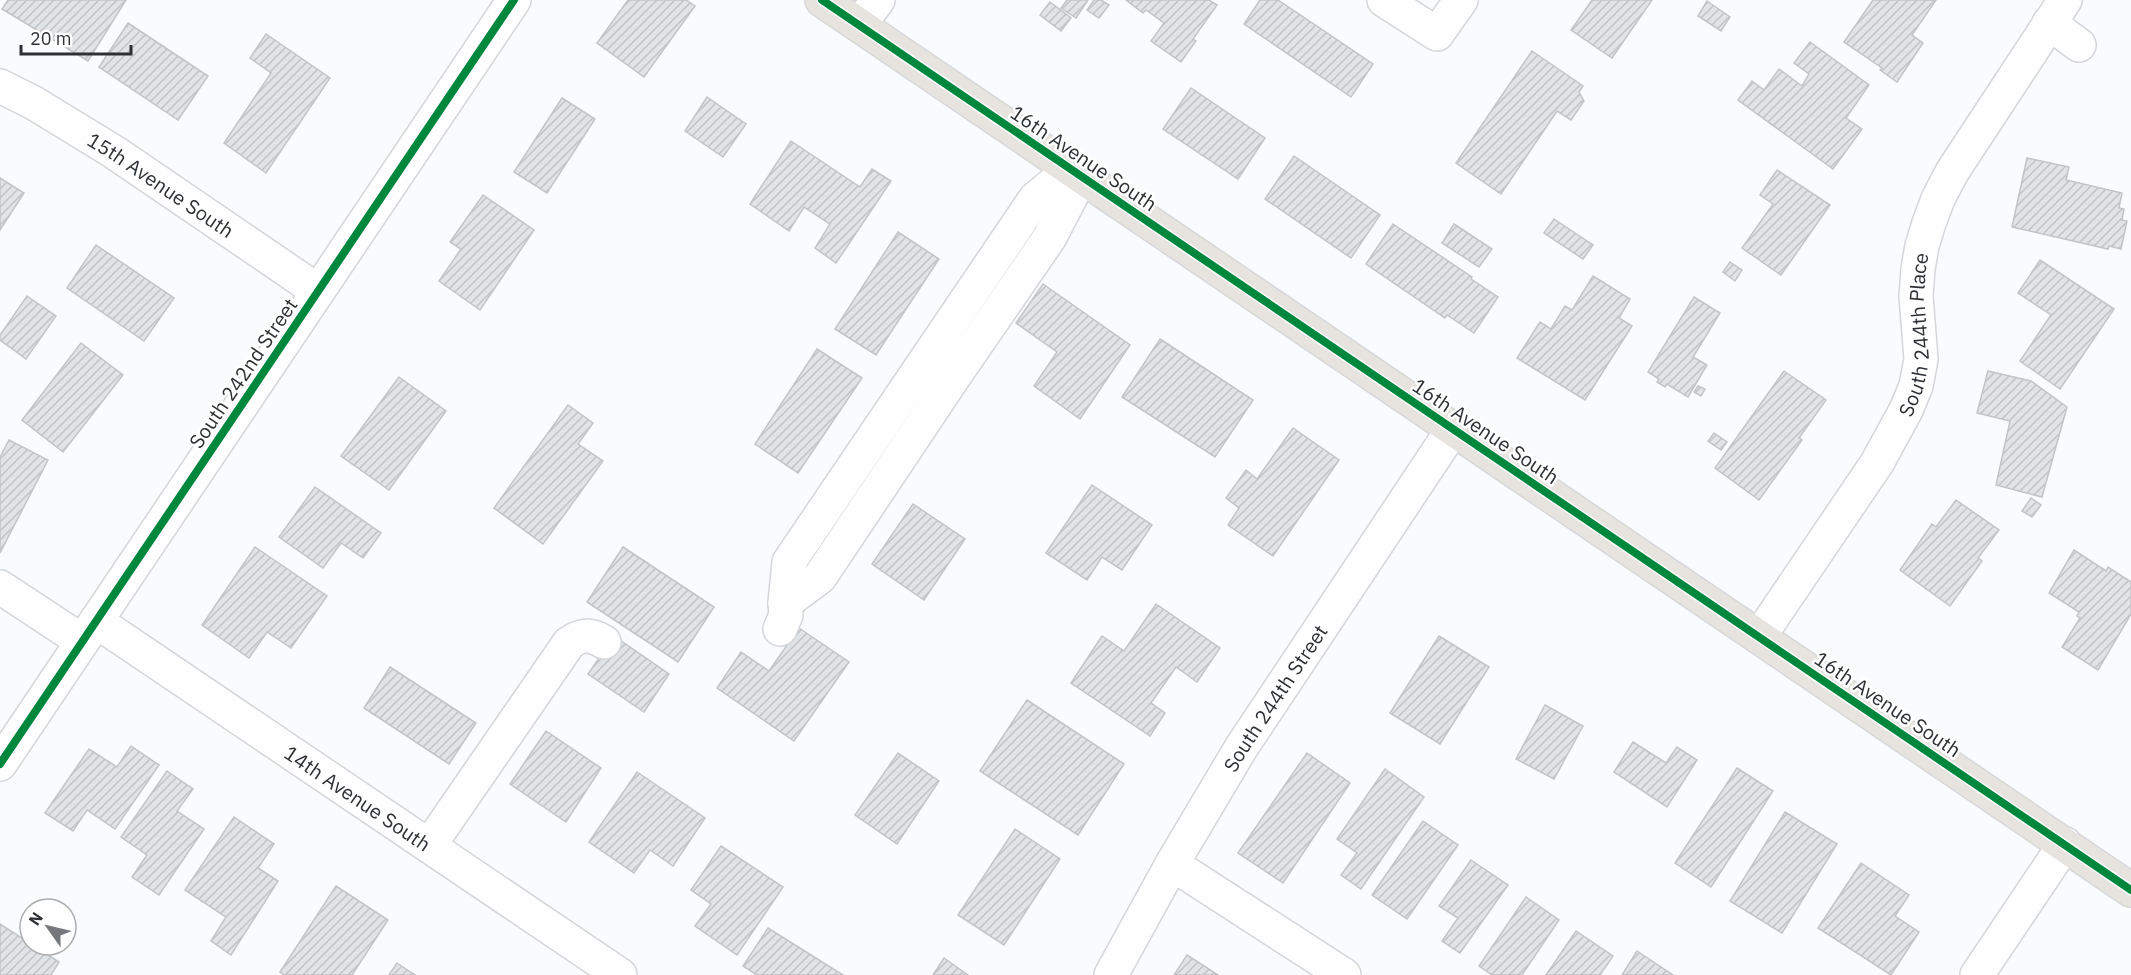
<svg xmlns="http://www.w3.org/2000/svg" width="2131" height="975" font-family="'IBM Plex Sans',sans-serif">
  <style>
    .building { fill: url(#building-hatch); stroke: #c2c5c8; stroke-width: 1.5 }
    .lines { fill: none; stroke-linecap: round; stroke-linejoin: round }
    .minor-casing { stroke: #d4d6d9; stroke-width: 36 }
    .major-casing { stroke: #d7d8da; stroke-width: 36 }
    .minor { stroke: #fefeff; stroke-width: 33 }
    .major { stroke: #e7e4df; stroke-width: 33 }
    .cycleway-casing { stroke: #fff; stroke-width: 11 }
    .cycleway { stroke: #00873e; stroke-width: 8 }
    .labels { text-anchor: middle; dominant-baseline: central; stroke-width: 5; stroke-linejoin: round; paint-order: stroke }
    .street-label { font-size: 20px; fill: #2d3034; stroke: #fff }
  </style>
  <defs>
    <pattern id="building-hatch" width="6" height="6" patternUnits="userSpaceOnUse" patternTransform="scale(1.5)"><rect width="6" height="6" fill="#e1e4e7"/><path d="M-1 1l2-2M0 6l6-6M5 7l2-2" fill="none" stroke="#c1c4c7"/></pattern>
  </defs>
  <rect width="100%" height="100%" fill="#f9fbfe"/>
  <!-- building -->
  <g class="building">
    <polygon points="8,0 126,0 88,61 2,9"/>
    <polygon points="628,0 686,0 695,6 644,77 597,43"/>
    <polygon points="1067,0 1088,0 1076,18 1061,8"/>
    <polygon points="1094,0 1101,0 1109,5 1099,18 1087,10"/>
    <polygon points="1126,0 1209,0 1217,5 1193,39 1196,41 1181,62 1151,41 1164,23 1146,10 1143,13"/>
    <polygon points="1260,0 1278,0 1373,64 1351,97 1244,24"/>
    <polygon points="1592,0 1652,0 1612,58 1571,30"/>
    <polygon points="1873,0 1936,0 1912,35 1923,43 1897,82 1880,70 1882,68 1844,42"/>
    <polygon points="1707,1 1730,17 1721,31 1698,16"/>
    <polygon points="1050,2 1071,18 1061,31 1040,15"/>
    <polygon points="128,23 208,76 178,120 99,67"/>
    <polygon points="266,34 330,78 266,173 224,143 271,73 250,58"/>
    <polygon points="1810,42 1869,85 1846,118 1862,129 1833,169 1738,100 1752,81 1764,90 1779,69 1802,86 1809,74 1794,63"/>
    <polygon points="1532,51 1583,86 1579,92 1584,101 1571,120 1557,111 1501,194 1456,163"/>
    <polygon points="1191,88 1265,138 1238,179 1163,129"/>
    <polygon points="707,97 746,124 723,157 685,131"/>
    <polygon points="562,98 595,119 547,193 514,172"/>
    <polygon points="791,141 860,187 872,169 891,181 836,263 815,248 830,224 804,207 789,231 750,204"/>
    <polygon points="1294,156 1380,215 1351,258 1265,199"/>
    <polygon points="2027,158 2069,167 2066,180 2122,193 2119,208 2124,209 2122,220 2127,221 2121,249 2109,246 2108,249 2012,227"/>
    <polygon points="1777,170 1830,205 1781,275 1742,248 1773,204 1760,195"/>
    <polygon points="0,178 24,193 0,230"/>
    <polygon points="483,195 534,230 480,310 439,281 461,249 450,242"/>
    <polygon points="1554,219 1593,245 1583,259 1544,233"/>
    <polygon points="1393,224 1472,277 1471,279 1498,297 1474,333 1447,315 1445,318 1366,264"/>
    <polygon points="1454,224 1492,249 1479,267 1442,243"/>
    <polygon points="898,232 939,259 876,355 835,329"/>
    <polygon points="96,245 174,298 144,341 67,288"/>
    <polygon points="2040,260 2114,309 2060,389 2020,361 2051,315 2018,293"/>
    <polygon points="1730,262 1742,270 1735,281 1723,272"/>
    <polygon points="1593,276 1630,299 1619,318 1632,326 1585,400 1517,358 1540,322 1551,329 1565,306 1572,310"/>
    <polygon points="1043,284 1130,345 1080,419 1034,386 1057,352 1016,323"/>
    <polygon points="27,296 56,316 26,359 0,340 0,335"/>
    <polygon points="1694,297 1720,313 1693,357 1707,365 1688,397 1667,384 1665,387 1657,382 1659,379 1648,372"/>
    <polygon points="1160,339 1253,400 1215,457 1122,397"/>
    <polygon points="81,343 123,375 63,452 22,420"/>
    <polygon points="817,349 862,378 798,473 755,444"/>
    <polygon points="1784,371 1826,400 1799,438 1802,440 1759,500 1715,468"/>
    <polygon points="1988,371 2031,381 2067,407 2042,497 1996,485 2010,421 1977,413"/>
    <polygon points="399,377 446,411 389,490 341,456"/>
    <polygon points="1698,386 1705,389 1701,396 1694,392"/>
    <polygon points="568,405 593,423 578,444 603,461 543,544 494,508"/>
    <polygon points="1293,428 1339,460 1273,556 1228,525 1239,508 1226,498 1246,470 1257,479"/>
    <polygon points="1714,433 1727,442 1721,450 1708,441"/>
    <polygon points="9,440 48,460 0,553 0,457"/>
    <polygon points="1092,485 1152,525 1122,570 1102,557 1087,580 1046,553"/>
    <polygon points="315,487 381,533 363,558 341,543 323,568 279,537"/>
    <polygon points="2031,498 2041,505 2032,517 2022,511"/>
    <polygon points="1956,500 1999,530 1978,558 1982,561 1950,606 1900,570 1932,524 1936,527"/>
    <polygon points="913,504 965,539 924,600 872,564"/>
    <polygon points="255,547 327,596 291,648 267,632 249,658 202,625"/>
    <polygon points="623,547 714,607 678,662 587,602"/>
    <polygon points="2074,550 2106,571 2108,567 2131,582 2131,614 2098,670 2062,647 2080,618 2077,616 2079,612 2049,593"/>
    <polygon points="1156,604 1220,648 1197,682 1176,667 1151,703 1165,713 1150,736 1071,683 1102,636 1124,651"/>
    <polygon points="799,628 849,662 794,741 717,688 741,652 769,671"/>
    <polygon points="614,636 669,674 644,712 588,674"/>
    <polygon points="1439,636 1489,667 1440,744 1390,713"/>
    <polygon points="390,667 476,723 449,764 364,708"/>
    <polygon points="1027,700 1124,764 1078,835 980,771"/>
    <polygon points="1545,705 1583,726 1554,779 1516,759"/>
    <polygon points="546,731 601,768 566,822 510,784"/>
    <polygon points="1633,742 1666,763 1677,747 1697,760 1667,807 1614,772"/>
    <polygon points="131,746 159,765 115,829 87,810 73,831 45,813 89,749 117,767"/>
    <polygon points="898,753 939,781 897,844 855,815"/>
    <polygon points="1307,753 1350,783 1283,883 1238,853"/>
    <polygon points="1737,768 1773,791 1711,887 1675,863"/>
    <polygon points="1385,769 1424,797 1361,889 1341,875 1357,853 1337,839"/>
    <polygon points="167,771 193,789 177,811 204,829 159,895 132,877 147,855 121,837"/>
    <polygon points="637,772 705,818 673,866 650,850 634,873 589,842"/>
    <polygon points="1785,812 1837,844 1782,933 1730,901"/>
    <polygon points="234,817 274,844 258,868 278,881 231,955 211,941 226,917 185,890"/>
    <polygon points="1423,821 1458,845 1407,919 1372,895"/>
    <polygon points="1015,829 1060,859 1004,945 958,915"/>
    <polygon points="721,846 783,887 737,955 695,926 711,904 691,890"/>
    <polygon points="1471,860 1508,885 1460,953 1442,941 1458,918 1439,906"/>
    <polygon points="1861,863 1909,895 1895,916 1919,932 1891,975 1818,928"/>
    <polygon points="336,886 388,920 352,975 284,975 280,972"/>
    <polygon points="1526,897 1559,920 1522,975 1492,975 1479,966"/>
    <polygon points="0,924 59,962 51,975 0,975"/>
    <polygon points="768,928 843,975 757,975 743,966"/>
    <polygon points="1576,931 1613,956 1600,975 1546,975"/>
    <polygon points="1637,951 1673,975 1622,975"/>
    <polygon points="1187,955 1218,975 1174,975"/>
    <polygon points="944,958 968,975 933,975"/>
    <polygon points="397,963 415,975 389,975"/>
  </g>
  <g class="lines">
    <defs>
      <g id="minor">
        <polyline points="1384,0 1437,34 1461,0"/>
        <polyline points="2049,23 2079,45"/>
        <polyline points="859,25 878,0"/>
        <path id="s1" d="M0,86L34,103L114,152L318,291"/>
        <polyline points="0,587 82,641"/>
        <polyline points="785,603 820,577 953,378 1050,237 1081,177"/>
        <path id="s2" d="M96,621L620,975"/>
        <polyline points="780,629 786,615 785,603 789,562 1035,199 1071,169"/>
        <path id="s3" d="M1759,637L1877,463L1906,410L1916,386L1921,359L1916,296L1918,269L1922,246L1929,223L1938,199L1952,172L2065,0"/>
        <polyline points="0,764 514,0"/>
        <path d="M429,846L569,643C582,634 590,634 604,642"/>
        <polyline points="1172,864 1344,975"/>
        <path id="s4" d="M1111,975L1172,864L1241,748L1453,429"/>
        <polyline points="1977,975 2065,844"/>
      </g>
      <polyline id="major" points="822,0 2131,890"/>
    </defs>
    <!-- minor casing -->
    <use href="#minor" class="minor-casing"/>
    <!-- major casing -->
    <use href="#major" class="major-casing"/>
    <!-- minor -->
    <use href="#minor" class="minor"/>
    <!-- major -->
    <use href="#major" class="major"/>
    <defs>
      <g id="cycleway">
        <polyline points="822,0 2131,890"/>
        <polyline points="0,764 514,0"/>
      </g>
    </defs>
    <!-- cycleway casing -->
    <use href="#cycleway" class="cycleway-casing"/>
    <!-- cycleway -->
    <use href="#cycleway" class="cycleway"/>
  </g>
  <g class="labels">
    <!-- street labels -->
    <g class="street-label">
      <text transform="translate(1084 158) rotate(34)">16th Avenue South</text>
      <text stroke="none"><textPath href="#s1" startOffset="189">15th Avenue South</textPath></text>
      <text stroke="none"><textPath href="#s3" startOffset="348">South 244th Place</textPath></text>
      <text transform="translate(243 373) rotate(-56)">South 242nd Street</text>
      <text transform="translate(1486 431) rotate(34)">16th Avenue South</text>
      <text stroke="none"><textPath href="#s4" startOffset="322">South 244th Street</textPath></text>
      <text transform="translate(1888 704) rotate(34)">16th Avenue South</text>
      <text stroke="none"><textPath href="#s2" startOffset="316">14th Avenue South</textPath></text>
    </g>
  </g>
  <!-- north arrow -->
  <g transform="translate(48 927) rotate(304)"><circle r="28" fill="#ffffff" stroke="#abacae" stroke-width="1.5"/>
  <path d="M0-4.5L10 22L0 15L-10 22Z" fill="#74777b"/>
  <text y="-9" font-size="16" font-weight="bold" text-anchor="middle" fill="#2d3034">N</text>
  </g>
  <!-- scale -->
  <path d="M21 45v9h110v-9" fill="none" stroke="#2d3034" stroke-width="3"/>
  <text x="30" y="45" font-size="18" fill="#2d3034" stroke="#ffffff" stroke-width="4.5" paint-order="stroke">20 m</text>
</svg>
